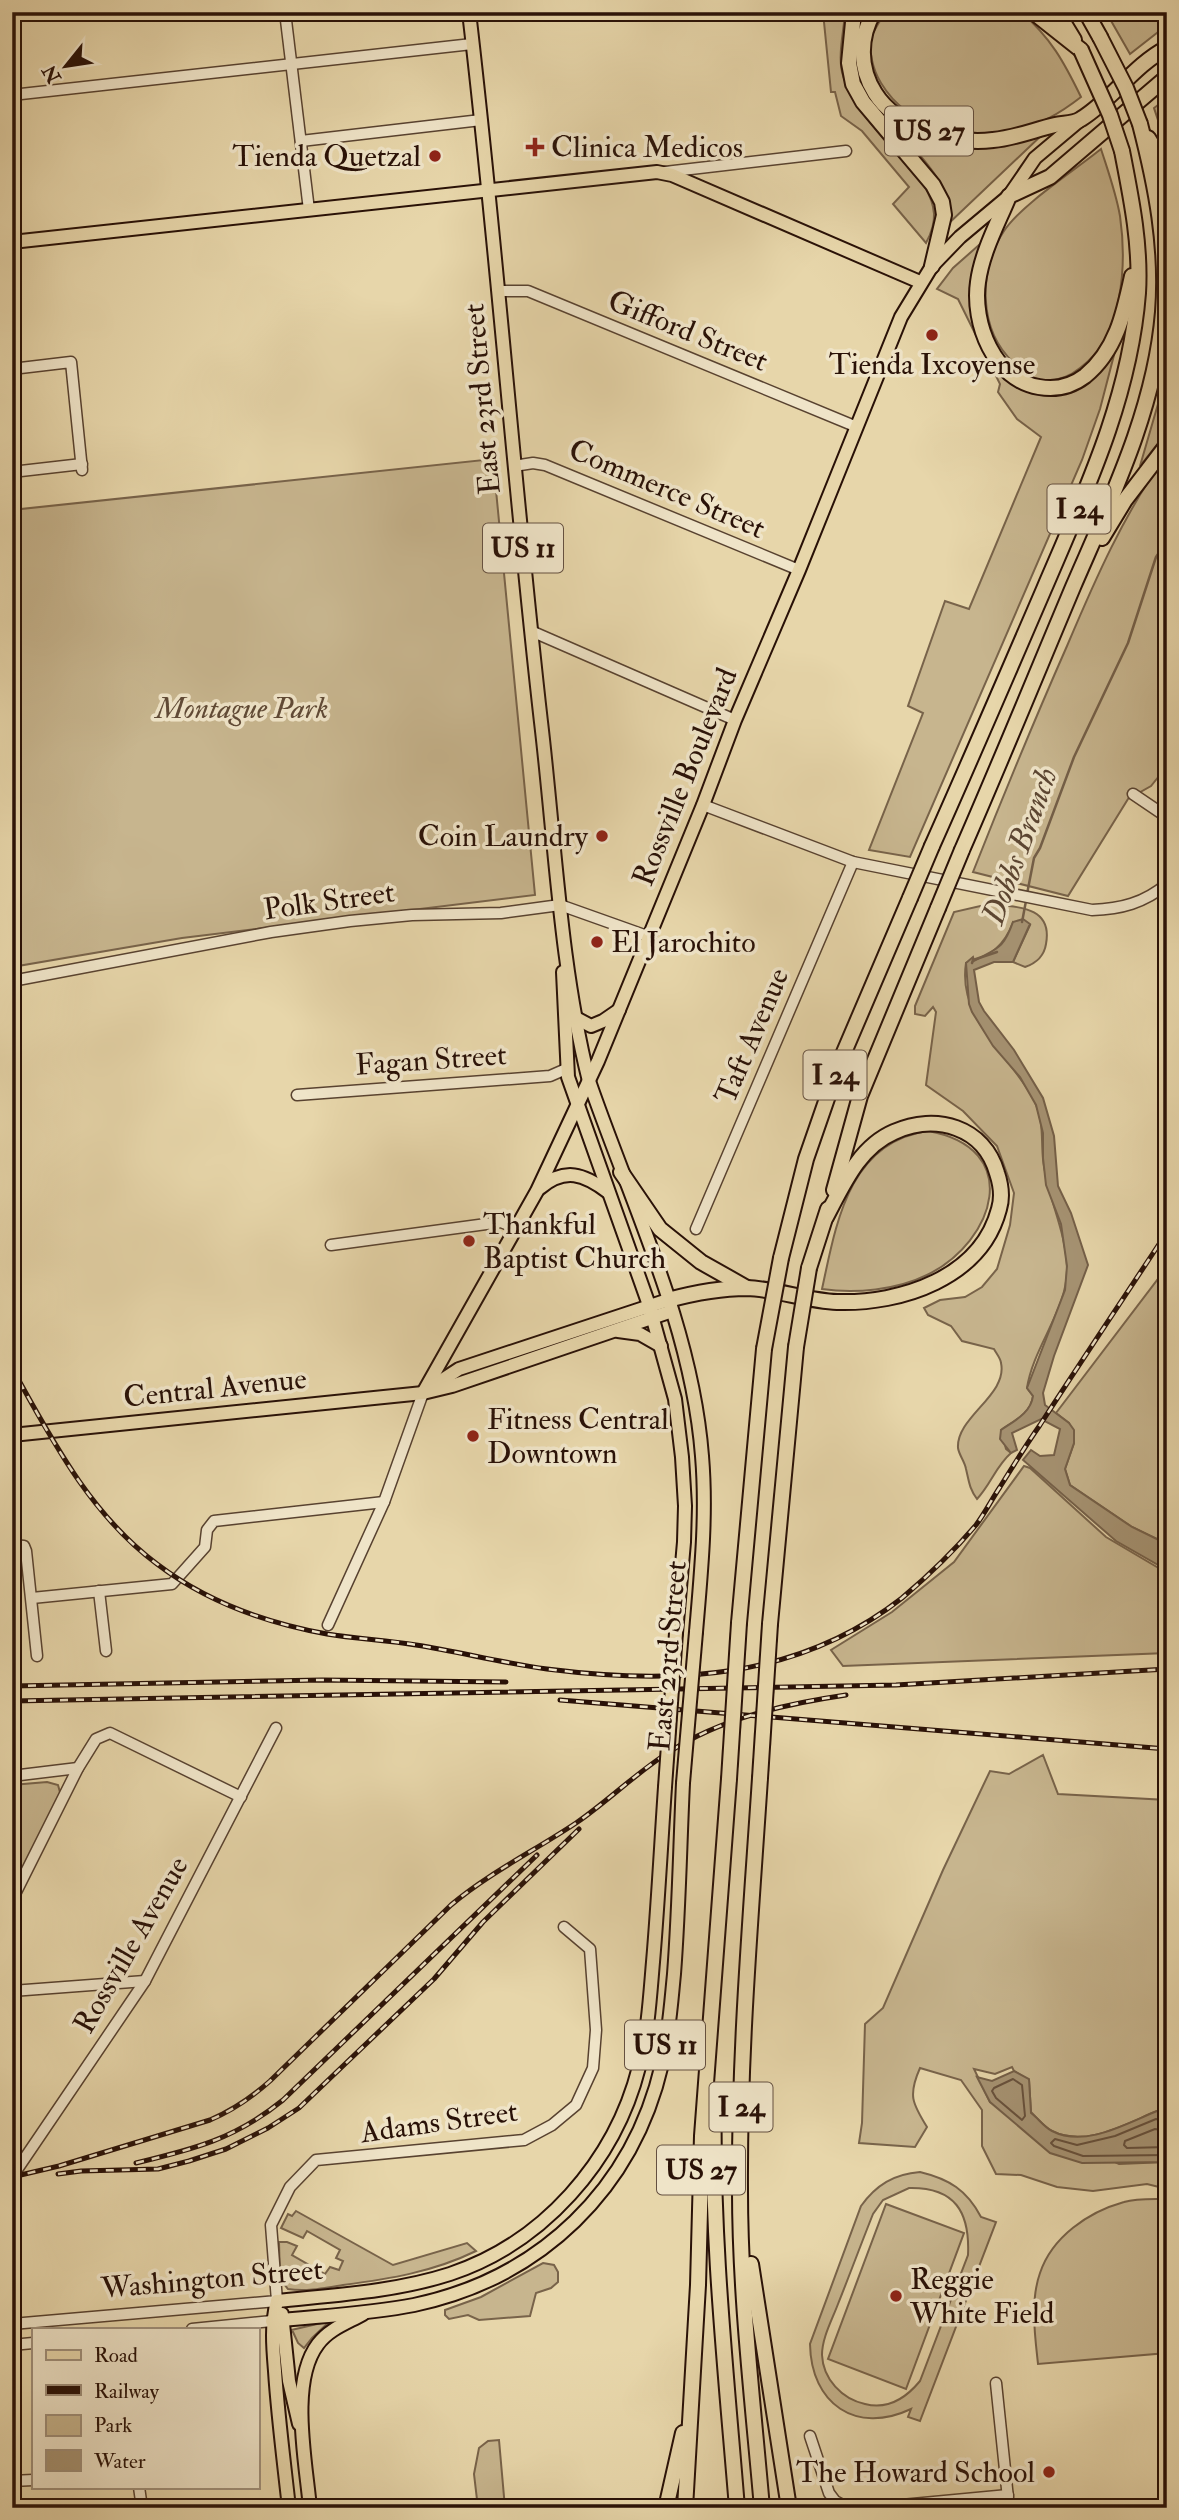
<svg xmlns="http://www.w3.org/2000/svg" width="1179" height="2520" font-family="'IM FELL Double Pica',serif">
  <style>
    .green { fill: #c7b58e; stroke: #78634a; stroke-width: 2; fill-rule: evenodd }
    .water { fill: #a69373; stroke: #745f48; stroke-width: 2 }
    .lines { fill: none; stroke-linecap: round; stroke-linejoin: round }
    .shore { stroke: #68523d; stroke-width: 2 }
    .stream { stroke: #745f48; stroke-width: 2.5 }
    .minor-casing { stroke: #584230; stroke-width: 13 }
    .major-casing { stroke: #291107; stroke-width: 16 }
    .highway-casing { stroke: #291107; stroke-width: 18 }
    .minor { stroke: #efe4c8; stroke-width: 10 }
    .major { stroke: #e7d6aa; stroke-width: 12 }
    .highway { stroke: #e7d6aa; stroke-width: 14 }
    .rail-casing { stroke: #291107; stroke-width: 5 }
    .rail { stroke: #efe4c8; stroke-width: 2.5; stroke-dasharray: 8; stroke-linecap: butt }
    .major-bridge-casing { stroke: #291107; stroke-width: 16; stroke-linecap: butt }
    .highway-bridge-casing { stroke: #291107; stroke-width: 18; stroke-linecap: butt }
    .major-bridge { stroke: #e7d6aa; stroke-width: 12 }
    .highway-bridge { stroke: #e7d6aa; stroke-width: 14 }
    .poi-dot { fill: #8f2418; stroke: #efe4c8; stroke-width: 2.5 }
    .labels { text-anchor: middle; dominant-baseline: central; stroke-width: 7; stroke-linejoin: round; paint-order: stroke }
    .shield { fill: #efe4c8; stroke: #645041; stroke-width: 2 }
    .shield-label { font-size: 28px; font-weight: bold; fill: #291107 }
    .poi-label { font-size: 30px; fill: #291107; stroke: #efe4c8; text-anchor: start }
    .street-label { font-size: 30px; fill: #291107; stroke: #efe4c8 }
    .park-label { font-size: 30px; font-style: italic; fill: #604a36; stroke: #efe4c8 }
    .water-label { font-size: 32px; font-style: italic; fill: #5b4532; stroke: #efe4c8 }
  </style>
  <rect width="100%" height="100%" fill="#e7d6aa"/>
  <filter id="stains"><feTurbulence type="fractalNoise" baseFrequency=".00286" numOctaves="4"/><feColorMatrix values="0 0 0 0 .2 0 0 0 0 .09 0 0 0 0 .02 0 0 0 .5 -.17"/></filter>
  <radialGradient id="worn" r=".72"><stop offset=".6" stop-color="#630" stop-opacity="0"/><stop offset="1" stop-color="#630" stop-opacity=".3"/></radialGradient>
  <!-- green -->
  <g class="green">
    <path d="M823,12H845C844,31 838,53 842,72C851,109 898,154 924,185C936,206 938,221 926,243L893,204L909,187L862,131L841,116L835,92H831Z"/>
    <path d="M885,12H1021C1051,38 1064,62 1081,97C1063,111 1043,124 1020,129C968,140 909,130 881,83C873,70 868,51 872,36C875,28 881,20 885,12Z"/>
    <polygon points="1106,12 1167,12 1167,25 1130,54"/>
    <polygon points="1167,98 1167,147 1154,108"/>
    <path d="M913,131L973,146L993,147L1045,132L946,226C952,185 930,168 906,139Z"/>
    <path d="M1101,149C1108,171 1116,193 1120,216C1127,265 1123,337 1080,368C1069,377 1055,382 1040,380C1031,378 1021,370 1014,363C978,330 978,270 1004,231C1021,205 1075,170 1101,149Z"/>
    <path d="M988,237L973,305L1019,386C1027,389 1036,393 1045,395C1072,400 1096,372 1114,355L1100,409L1082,460L910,857L869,850L923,713L908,706L945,601L969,609L1041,437L1017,419L998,392L1000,384L958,299L937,289L953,268Z"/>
    <polygon points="1167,373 1167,432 1140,466"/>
    <path d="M1167,454V766L1151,786L1128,799L1068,896L973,872C1003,796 1034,721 1067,646C1095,580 1124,513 1167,454Z"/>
    <polygon points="493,459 535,895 182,938 12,967 12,510"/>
    <path d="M989,904C1017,907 1053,906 1046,944C1044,957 1036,963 1025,967L1013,962L1030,925L1013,922C1005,945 990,958 966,963C957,1021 1012,1056 1035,1102C1044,1122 1041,1139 1043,1159C1047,1197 1066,1230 1067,1268C1068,1309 1033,1347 1027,1388L1033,1396C1031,1413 1014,1421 1001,1430L1006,1449L1011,1453C996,1466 991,1484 977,1499C969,1488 969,1481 966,1469C965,1462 959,1455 958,1448C956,1417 1008,1395 1001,1363C1001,1359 996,1353 994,1349L962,1341L951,1326L928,1315L924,1308L940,1300L965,1297L982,1287L997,1269L1010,1225L1014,1193L997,1146L963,1111L926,1085L936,1012L933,1007L925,1016L915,1014V1006L954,912Z"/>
    <path d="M928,1131C1024,1148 996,1241 927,1275C897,1290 855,1294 822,1289C836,1225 848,1142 928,1131Z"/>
    <polygon points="1167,1267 1167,1544 1132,1527 1070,1485 1065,1469 1074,1443 1069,1423 1056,1413"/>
    <polygon points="1024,1466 1030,1468 1106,1537 1167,1573 1167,1653 843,1666 831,1650 892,1612 954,1562"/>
    <path d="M1043,1755L1058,1794L1167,1800V2116L1157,2111C1125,2124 1085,2148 1052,2131C1044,2127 1037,2118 1031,2112L1029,2080L1014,2071L1012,2067L995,2074L974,2069L990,2102L1119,2164L1167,2162V2189L1147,2184L1093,2191L1057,2187L1021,2175L996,2174L982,2146V2110L961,2080L920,2068C908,2095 912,2103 927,2127L915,2147L859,2143L862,2123L865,2024L883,2008L943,1870L990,1771L1009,1774Z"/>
    <polygon points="47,1782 58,1785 61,1796 12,1891 12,1785"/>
    <path d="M920,2172C949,2179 967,2190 981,2217L996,2222L920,2421L908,2417L911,2409C856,2435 811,2404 810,2344L861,2206C876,2185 894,2174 920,2172ZM909,2188C955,2187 970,2212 968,2255L920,2381C906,2398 888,2410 865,2404C842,2399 823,2379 822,2355C822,2338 832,2320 838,2304C850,2274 861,2244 873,2214L883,2200Z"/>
    <path d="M1167,2199V2353L1038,2364C1035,2336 1030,2301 1040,2273C1052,2237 1088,2212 1124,2202C1137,2198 1153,2199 1167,2199Z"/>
    <polygon points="886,2204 964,2233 906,2389 828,2359"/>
    <path d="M296,2211L393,2265L467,2243L476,2251C433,2272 389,2279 343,2285C325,2288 306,2292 288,2289L280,2279L279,2242H287L297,2246L292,2255L325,2274L330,2267L339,2270L343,2261L336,2258L340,2250L307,2231L303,2238L281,2228L288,2214L292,2216Z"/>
    <polygon points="543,2263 554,2265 558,2272 558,2282 551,2288 536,2293 530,2316 479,2320 468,2315 449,2319 445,2315 445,2310 481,2297"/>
    <polygon points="330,2321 312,2338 304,2348 298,2343 293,2332 287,2331"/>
    <polygon points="499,2440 505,2508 478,2508 474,2474 479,2448 488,2441"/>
  </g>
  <!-- water -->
  <g class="water">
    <path d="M1023,919L1030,924L1013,962H994L974,970L979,1002L984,1011L1014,1050L1043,1098L1054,1136L1058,1186L1071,1213L1088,1265L1054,1356L1043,1393L1045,1405L1069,1423L1074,1430V1443L1065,1469L1070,1485L1132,1527L1167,1544V1570L1116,1541L1023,1460L1031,1450L1040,1456L1054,1455L1060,1429L1041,1419L1012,1433L1017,1450L1011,1453L1000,1439L1001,1430C1014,1421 1031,1413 1033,1396L1027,1388L1065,1290L1067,1266L1061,1224L1046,1185L1043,1158V1133L1036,1105L1020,1077L993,1046L972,1012L969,1004L966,963L973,957L974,961C997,948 1003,950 1013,922Z"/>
    <path d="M1014,2071L1029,2079L1031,2113C1038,2118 1044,2127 1052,2131C1085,2148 1125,2124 1157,2111L1167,2116V2162L1082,2163L1050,2153L990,2102L977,2077L992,2081Z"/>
  </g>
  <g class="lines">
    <!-- shore -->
    <g class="shore">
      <polygon points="1013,2079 1022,2085 1025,2116 1022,2120 996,2098 992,2091 994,2088"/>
      <polyline points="1167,2122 1156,2119 1115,2136 1077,2145 1055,2139 1051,2143 1054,2146 1083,2156 1167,2155"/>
      <polyline points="1167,2131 1155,2129 1125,2141 1124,2145 1127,2148 1167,2147"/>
    </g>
    <!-- stream -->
    <g class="stream">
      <polyline points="1027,894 1034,858 1040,848 1074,757 1128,643 1156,557 1167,541"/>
      <polyline points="1022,922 1026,901"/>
      <polyline points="972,963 973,960 997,952"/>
    </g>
    <defs>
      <g id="minor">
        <polyline points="285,12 309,210"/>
        <polyline points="12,95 472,44"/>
        <polyline points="301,141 481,120"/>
        <polyline points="665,172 846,151"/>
        <polyline points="498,291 528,291 857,427"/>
        <polyline points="12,369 71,362 82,470"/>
        <polyline points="514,466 533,463 545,465 799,570"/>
        <polyline points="12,472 82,464"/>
        <polyline points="531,631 735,720"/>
        <polyline points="1133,794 1167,817"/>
        <path d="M703,805L853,862L1092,910C1121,909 1144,903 1167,884"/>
        <polyline points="12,981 271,932 350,921 412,915 501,913 560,905 650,937"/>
        <polyline points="297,1095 550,1076 566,1069"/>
        <polyline points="696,1229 853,862"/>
        <polyline points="331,1245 501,1222 516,1228"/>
        <polyline points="12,1545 24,1546 26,1551 37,1656"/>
        <polyline points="99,1591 106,1651"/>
        <polyline points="32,1598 172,1584 205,1547 207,1530 214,1521 384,1502"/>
        <polyline points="328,1625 384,1502 423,1393"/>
        <polyline points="12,1776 78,1768"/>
        <polyline points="12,1900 78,1768 96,1739 110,1733 241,1797"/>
        <polyline points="12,1991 145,1981"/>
        <polyline points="12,2177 145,1981 276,1728"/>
        <polyline points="12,2324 277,2301 271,2225 290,2187 316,2160 524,2140 552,2125 576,2105 593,2068 596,2030 590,1949 564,1927"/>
        <polyline points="192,2329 272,2321"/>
        <polyline points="12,2345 33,2343"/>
        <polyline points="996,2383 1009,2508"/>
        <polyline points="810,2436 829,2493 835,2501 848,2508"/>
        <polyline points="12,2481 33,2480"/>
        <polyline points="139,2487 142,2508"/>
        <polyline points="870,2508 1008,2495"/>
      </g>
      <g id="major">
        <path d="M469,12C497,248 514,486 541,722C555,840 560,966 589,1081C631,1203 692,1326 702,1456C707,1515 701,1573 696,1632"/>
        <polyline points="12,242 657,172 672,175 920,282"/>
        <polyline points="563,972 568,1077 649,1305 675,1399 682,1457 685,1506 684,1542 676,1633"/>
        <polyline points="576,1018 591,1026 603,1021 619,1010"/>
        <path d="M540,1188C565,1167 584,1174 608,1192"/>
        <polyline points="618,1331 640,1334 661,1346"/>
        <polyline points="430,1388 459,1369 668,1300"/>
        <polyline points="423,1393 537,1191 598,1061 703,805 735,720 799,570 901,317 932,266 960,237 1009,196 1035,158 1079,121"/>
        <polyline points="12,1435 423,1393 452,1386 672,1311"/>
        <path d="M277,2301C334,2295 394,2292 450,2274C543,2243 615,2162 639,2067C648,2033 650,1997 653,1962C658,1904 661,1845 665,1787"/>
        <path d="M277,2301C271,2325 273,2347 275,2371C278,2417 284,2462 289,2508"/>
        <polyline points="282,2314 289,2381 299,2424"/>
        <path d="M272,2321C319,2316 368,2314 414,2305C541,2278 633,2189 662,2064C669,2035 671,2004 674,1974C679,1910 680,1846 683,1783"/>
        <path d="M310,2508C306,2462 289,2382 318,2344C329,2329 347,2323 363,2314"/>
      </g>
      <g id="highway">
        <polyline points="854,12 849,63 853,84 863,102 933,185 942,202 944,215 932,266"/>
        <path d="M874,12C859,37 859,68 875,93C897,128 953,145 993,140C1015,138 1034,130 1055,125C1063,123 1074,124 1081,119C1112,100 1134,65 1167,48"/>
        <polyline points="1033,12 1081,50"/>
        <polyline points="1057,12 1074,40"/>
        <polyline points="1086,12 1100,37"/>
        <polyline points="1148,138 1167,169"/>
        <path d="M1132,276C1124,313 1116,351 1085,376C1072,386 1056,390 1039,387C994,380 972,323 978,282C982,252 998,223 1009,196L1050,177L1167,77"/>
        <polyline points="1102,538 1125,500 1167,445"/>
        <path d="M932,846C970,761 1007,675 1044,589C1085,493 1130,398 1138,293C1141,245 1131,197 1122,151"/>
        <path d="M962,850C1000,763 1036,675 1073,587C1111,499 1155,409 1163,312C1168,247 1156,186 1140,124"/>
        <polyline points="621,1172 660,1229 701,1262 747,1288"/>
        <polyline points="834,1190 860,1096 938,908"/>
        <polyline points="781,1258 806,1159 839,1064 910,898"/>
        <polyline points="809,1268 828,1209"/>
        <path d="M668,1300C694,1293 721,1288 747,1288C777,1289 807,1301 837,1302C901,1304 981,1278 999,1209C1003,1196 1001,1185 997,1173C984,1127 936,1113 894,1132C859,1147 843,1185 826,1217"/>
        <polyline points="739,1623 764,1349"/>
        <polyline points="770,1624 796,1347"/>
        <path d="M760,1778C751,1915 739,2053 740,2191C740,2296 753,2403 762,2508"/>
        <path d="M714,2099C711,2235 726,2372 737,2508"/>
        <polyline points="751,2264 789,2508"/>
        <polyline points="666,2508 683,2433"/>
        <polyline points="685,2508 698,2285 702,2136 729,1779"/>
      </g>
    </defs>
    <!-- minor casing -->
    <use href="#minor" class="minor-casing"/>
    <!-- major casing -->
    <use href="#major" class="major-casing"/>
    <!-- highway casing -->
    <use href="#highway" class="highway-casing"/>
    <!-- minor -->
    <use href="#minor" class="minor"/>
    <!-- major -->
    <use href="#major" class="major"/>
    <!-- highway -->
    <use href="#highway" class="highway"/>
    <defs>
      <g id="rail">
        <path d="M12,1368C52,1440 90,1514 157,1564C207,1602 266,1623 327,1634C357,1639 386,1640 416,1645C460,1652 503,1663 547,1669C674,1685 797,1680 902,1598C928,1576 954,1551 976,1525C985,1513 992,1499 1000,1487C1013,1466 1026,1445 1040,1425C1082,1360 1125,1296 1167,1232"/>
        <polyline points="12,1686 322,1680 506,1682"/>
        <polyline points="560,1700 1167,1749"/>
        <polyline points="12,1701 896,1685 1167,1669"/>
        <path d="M136,2163C194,2149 235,2139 283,2100L537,1855"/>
        <polyline points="58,2174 81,2171 158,2169 189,2161 226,2149 268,2128 299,2108 345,2064 434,1979 483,1922 579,1829"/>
        <path d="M12,2177L59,2166L210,2120C233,2110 251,2098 270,2081L451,1905C489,1873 534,1851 576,1823C608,1801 636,1773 669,1752C722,1718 785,1704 846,1695"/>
      </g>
    </defs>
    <!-- rail casing -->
    <use href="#rail" class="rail-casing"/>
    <!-- rail -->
    <use href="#rail" class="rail"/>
    <defs>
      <g id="major-bridge">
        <polyline points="683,1783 696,1632"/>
        <polyline points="665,1787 676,1633"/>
      </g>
      <g id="highway-bridge">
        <polyline points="1100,37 1126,88 1140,124"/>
        <polyline points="1081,50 1110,115 1122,151"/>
        <polyline points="910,898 932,846"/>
        <polyline points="938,908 962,850"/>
        <polyline points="796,1347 809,1268"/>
        <polyline points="764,1349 781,1258"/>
        <polyline points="760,1778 770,1624"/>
        <polyline points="729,1779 739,1623"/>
      </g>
    </defs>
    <!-- major-bridge casing -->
    <use href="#major-bridge" class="major-bridge-casing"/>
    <!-- highway-bridge casing -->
    <use href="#highway-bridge" class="highway-bridge-casing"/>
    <!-- major-bridge -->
    <use href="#major-bridge" class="major-bridge"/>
    <!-- highway-bridge -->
    <use href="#highway-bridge" class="highway-bridge"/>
  </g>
  <!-- markers -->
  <g class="poi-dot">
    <path d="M531.5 136.5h7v7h7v7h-7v7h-7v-7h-7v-7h7z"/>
    <circle cx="435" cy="156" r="7"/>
    <circle cx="932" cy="335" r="7"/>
    <circle cx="602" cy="836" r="7"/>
    <circle cx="597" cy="942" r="7"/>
    <circle cx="469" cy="1241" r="7"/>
    <circle cx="473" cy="1436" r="7"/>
    <circle cx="896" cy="2296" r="7"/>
    <circle cx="1049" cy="2472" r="7"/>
  </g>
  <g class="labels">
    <!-- shield labels -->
    <g class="shield">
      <rect x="885" y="106.5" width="88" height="49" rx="5"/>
      <rect x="1047.5" y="484.5" width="63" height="49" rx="5"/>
      <rect x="483" y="523.5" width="80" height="49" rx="5"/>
      <rect x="803.5" y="1050.5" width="63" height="49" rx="5"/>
      <rect x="625" y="2020.5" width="80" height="49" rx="5"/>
      <rect x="709.5" y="2082.5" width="63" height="49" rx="5"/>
      <rect x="657" y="2145.5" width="88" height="49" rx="5"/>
    </g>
    <g class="shield-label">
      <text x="929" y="131">US 27</text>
      <text x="1079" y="509">I 24</text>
      <text x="523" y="548">US 11</text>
      <text x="835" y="1075">I 24</text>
      <text x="665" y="2045">US 11</text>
      <text x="741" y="2107">I 24</text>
      <text x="701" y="2170">US 27</text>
    </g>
    <!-- poi labels -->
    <g class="poi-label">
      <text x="551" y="147">Clinica Medicos</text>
      <text x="421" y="156" text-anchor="end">Tienda Quetzal</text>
      <text x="932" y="364" text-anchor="middle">Tienda Ixcoyense</text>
      <text x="588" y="836" text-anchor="end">Coin Laundry</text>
      <text x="611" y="942">El Jarochito</text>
      <text x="483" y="1224">Thankful<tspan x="483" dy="34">Baptist Church</tspan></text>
      <text x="487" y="1419">Fitness Central<tspan x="487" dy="34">Downtown</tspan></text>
      <text x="910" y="2279">Reggie<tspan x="910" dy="34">White Field</tspan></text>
      <text x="1035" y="2472" text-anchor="end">The Howard School</text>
    </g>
    <!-- street labels -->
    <g class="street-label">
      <text transform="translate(688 331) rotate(22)">Gifford Street</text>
      <text transform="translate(482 399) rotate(-95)">East 23rd Street</text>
      <text transform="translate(667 489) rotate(23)">Commerce Street</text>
      <text transform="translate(685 777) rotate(-68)">Rossville Boulevard</text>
      <text transform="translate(329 901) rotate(-8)">Polk Street</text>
      <text transform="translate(752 1036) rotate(-67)">Taft Avenue</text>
      <text transform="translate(431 1060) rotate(-4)">Fagan Street</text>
      <text transform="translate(215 1388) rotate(-6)">Central Avenue</text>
      <text transform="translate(668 1656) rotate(-85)">East 23rd Street</text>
      <text transform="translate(131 1945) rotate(-60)">Rossville Avenue</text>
      <text transform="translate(439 2122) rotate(-8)">Adams Street</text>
      <text transform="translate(212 2279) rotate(-5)">Washington Street</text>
    </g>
    <!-- park labels -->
    <g class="park-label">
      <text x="242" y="708">Montague Park</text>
    </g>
    <!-- water labels -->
    <g class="water-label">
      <text transform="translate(1020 846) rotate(-70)">Dobbs Branch</text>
    </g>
  </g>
  <!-- margin -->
  <rect width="1179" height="2520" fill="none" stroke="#e7d6aa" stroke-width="42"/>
  <rect x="14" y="14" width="1151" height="2492" fill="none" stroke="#291107" stroke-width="3.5"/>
  <rect x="21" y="21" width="1137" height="2478" fill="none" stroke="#291107" stroke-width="2"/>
  <!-- legend -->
  <rect x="32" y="2328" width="228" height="161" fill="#efe4c8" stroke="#a0907b" stroke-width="2"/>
  <rect x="46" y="2350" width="35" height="10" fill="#e7d6aa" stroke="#a0907b" stroke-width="2"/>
  <text x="94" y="2362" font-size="21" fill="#291107">Road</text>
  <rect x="46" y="2385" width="35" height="10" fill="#291107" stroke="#a0907b" stroke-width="2"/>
  <text x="94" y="2398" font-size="21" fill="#291107">Railway</text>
  <rect x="46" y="2415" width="35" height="21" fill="#c7b58e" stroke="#a0907b" stroke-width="2"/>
  <text x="94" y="2432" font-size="21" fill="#291107">Park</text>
  <rect x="46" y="2450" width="35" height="21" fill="#a69373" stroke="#a0907b" stroke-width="2"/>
  <text x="94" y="2468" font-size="21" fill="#291107">Water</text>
  <!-- north arrow -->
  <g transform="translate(66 66) rotate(240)" stroke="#efe4c8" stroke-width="5" paint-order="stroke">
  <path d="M0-5L12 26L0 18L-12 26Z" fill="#291107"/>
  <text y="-10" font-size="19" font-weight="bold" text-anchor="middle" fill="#291107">N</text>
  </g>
  <rect width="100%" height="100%" filter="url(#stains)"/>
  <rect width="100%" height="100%" fill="url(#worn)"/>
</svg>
